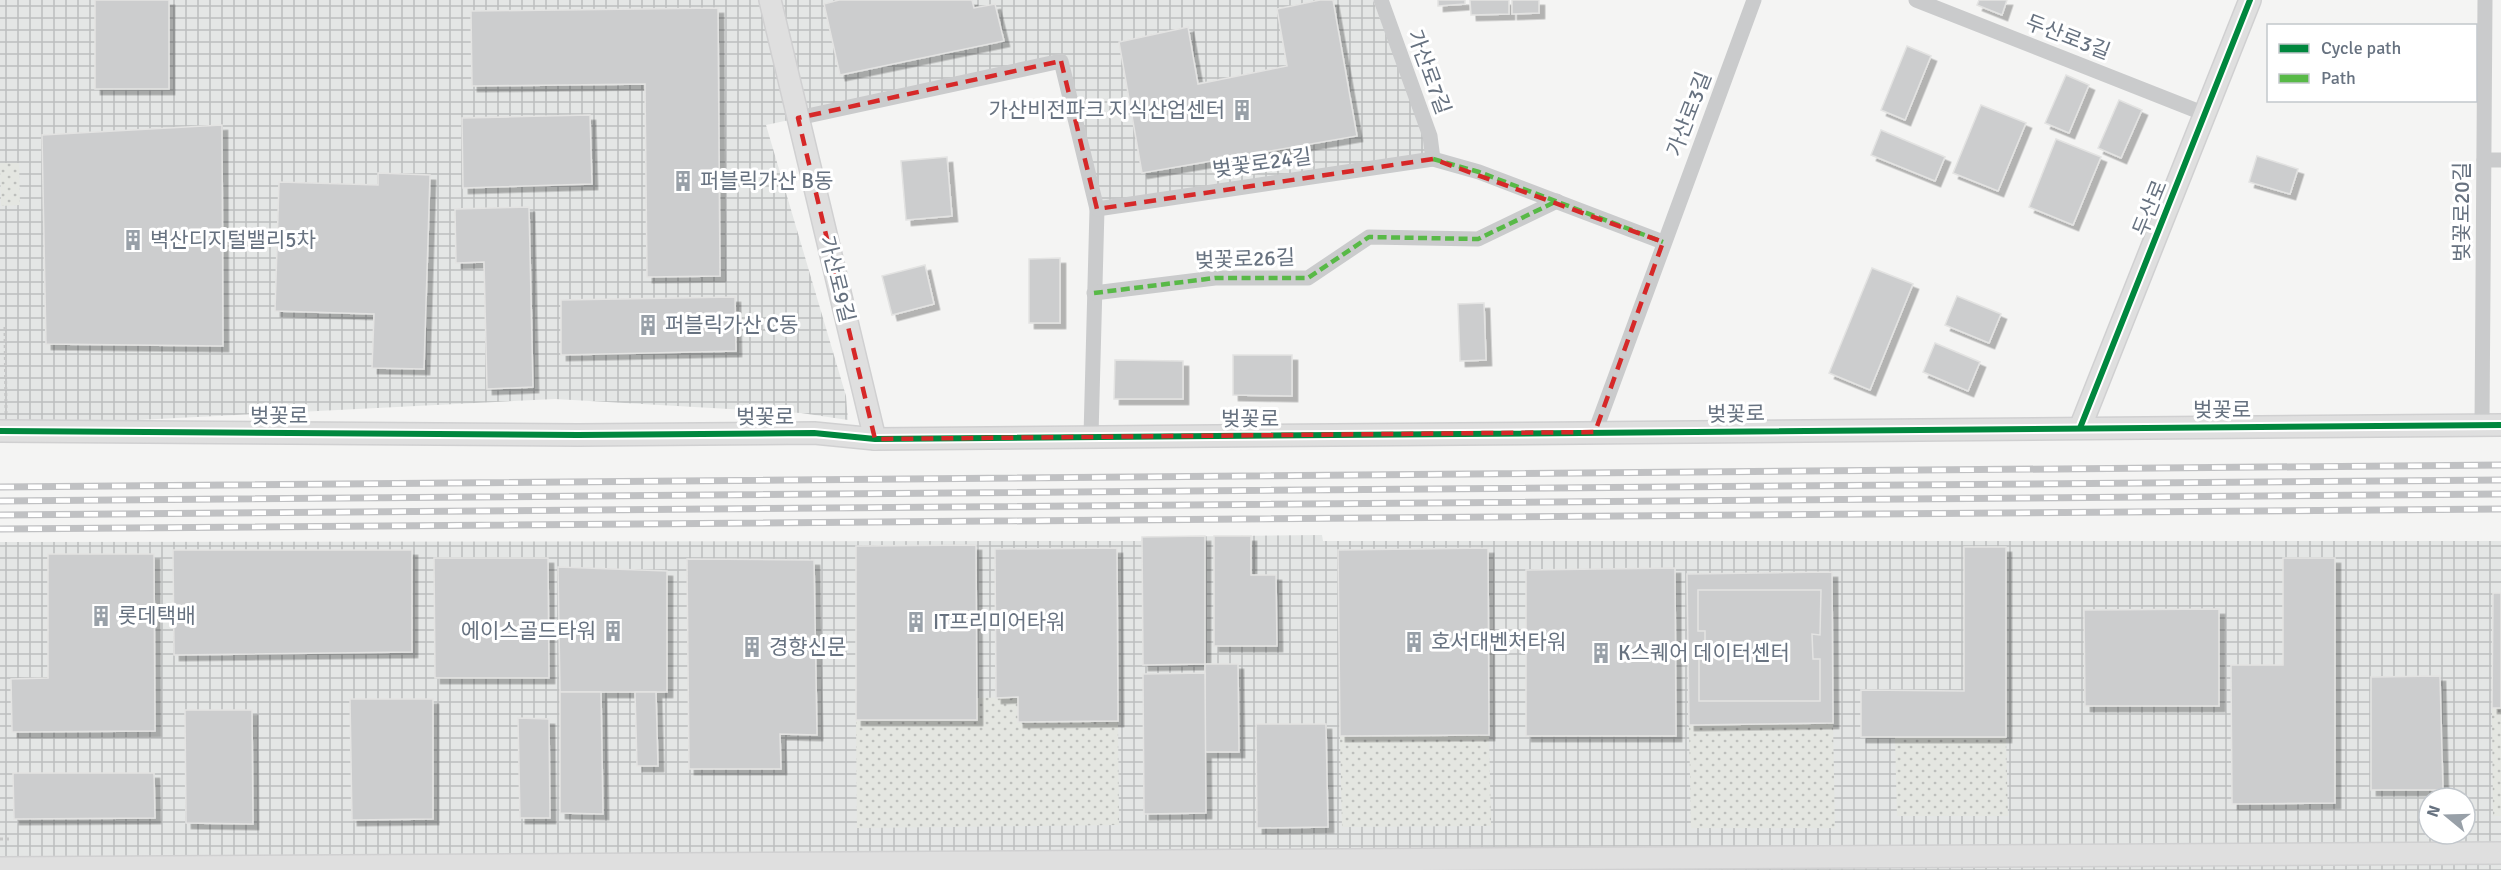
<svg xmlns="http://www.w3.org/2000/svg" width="2501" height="870" font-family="Signika,'Noto Sans KR',sans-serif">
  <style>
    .industrial { fill: url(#industrial-grid); fill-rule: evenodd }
    .green { fill: url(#green-dots) }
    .building { fill: #cccdce; stroke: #e3e3e2; stroke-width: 1.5; filter: url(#shadow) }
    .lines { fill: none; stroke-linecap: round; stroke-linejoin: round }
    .secondary-casing { stroke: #d0d0d1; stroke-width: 24 }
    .path { stroke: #c7c8c8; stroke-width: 3; stroke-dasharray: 3 3; stroke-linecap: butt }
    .street { stroke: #cacbcc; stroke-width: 15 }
    .secondary { stroke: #dfdfdf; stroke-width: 21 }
    .rail-casing { stroke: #c0c1c3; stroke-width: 7 }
    .rail { stroke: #fff; stroke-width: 4.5; stroke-dasharray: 14; stroke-linecap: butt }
    .quiet { stroke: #58b947; stroke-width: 4.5; stroke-dasharray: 9 4.5; stroke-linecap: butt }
    .cycleway-casing { stroke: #fff; stroke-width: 10 }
    .cycleway { stroke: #00873e; stroke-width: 6 }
    .marked { fill: none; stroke: #d62828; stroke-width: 4.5; stroke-dasharray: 12 8; stroke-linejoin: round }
    .labels { text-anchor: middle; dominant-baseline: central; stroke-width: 6; stroke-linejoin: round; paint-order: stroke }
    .street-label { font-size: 21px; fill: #677280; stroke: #fff }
    .poi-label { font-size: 21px; fill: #677280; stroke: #fff; text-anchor: start }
  </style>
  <defs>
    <pattern id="industrial-grid" width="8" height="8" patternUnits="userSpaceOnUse" patternTransform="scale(1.5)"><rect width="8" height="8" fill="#e4e6e5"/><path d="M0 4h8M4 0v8" fill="none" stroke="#bdbfbf"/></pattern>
    <pattern id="green-dots" width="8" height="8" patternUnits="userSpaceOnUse" patternTransform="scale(1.5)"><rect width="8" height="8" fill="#e4e6e1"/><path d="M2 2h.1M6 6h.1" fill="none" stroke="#bdbfbc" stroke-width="1.8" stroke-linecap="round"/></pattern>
    <filter id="shadow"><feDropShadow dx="5.5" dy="5.5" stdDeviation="0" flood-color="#0004"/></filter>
  </defs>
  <rect width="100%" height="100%" fill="#f4f4f3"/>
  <!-- industrial -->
  <g class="industrial">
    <polygon points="0,0 1373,0 1433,159 1097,209 1060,62 766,125 846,396 848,420 801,413 555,399 0,427"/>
    <path d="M1322,535L1323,541H2501V870H0V542L1141,541L1142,537ZM2429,798H2465V834H2429Z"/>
  </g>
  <!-- green -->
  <g class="green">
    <polygon points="0,163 19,163 20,205 1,206"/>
    <polygon points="1018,697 1019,722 1118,721 1119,825 857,828 856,720 976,720 977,698"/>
    <polygon points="2492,708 2501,708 2501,816 2493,816"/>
    <polygon points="1833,723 1835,828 1691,828 1689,725"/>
    <polygon points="1489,735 1491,826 1342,827 1340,736"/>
    <polygon points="1895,737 2006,737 2008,816 1897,816"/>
  </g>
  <!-- building -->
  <g class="building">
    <rect x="95" y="0" width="74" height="89"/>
    <polygon points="839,0 972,0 974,8 995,4 1004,41 840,75 824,4"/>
    <polygon points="1320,0 1333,0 1357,136 1142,173 1119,42 1188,27 1198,84 1287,66 1277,9"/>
    <polygon points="1438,0 1465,0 1465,4 1438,6"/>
    <polygon points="1470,0 1509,0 1509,14 1471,15"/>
    <polygon points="1512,0 1539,0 1539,13 1512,14"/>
    <polygon points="1979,0 2007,0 2002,15 1977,5"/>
    <polygon points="718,8 720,276 647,277 645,84 472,86 471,11"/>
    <polygon points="1907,46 1931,56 1905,120 1881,110"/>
    <polygon points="2066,75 2089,85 2069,133 2045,123"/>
    <polygon points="2119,100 2142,110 2121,158 2098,148"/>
    <polygon points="1981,105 2026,123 1998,191 1953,173"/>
    <polygon points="590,115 592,184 463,188 462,118"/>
    <polygon points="222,125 223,346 46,344 42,135"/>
    <polygon points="1881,130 1945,157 1935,181 1871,155"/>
    <polygon points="2056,139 2101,157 2073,225 2029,207"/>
    <polygon points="2257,156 2298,169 2290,194 2249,182"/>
    <polygon points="947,157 952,216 906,220 901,161"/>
    <polygon points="378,173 430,175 424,369 372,368 374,314 275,311 279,182 378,185"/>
    <polygon points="529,207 533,387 487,389 484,262 456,263 455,209"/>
    <polygon points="1060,258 1060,323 1029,323 1029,259"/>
    <polygon points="925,265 934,304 892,315 882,276"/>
    <polygon points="1872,268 1913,284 1870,390 1829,373"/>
    <polygon points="1957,296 2001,314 1989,343 1945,325"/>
    <polygon points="735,297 736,351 561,355 561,300"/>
    <polygon points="1484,303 1486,360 1460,361 1458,304"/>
    <polygon points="1935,343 1980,362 1968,391 1923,372"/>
    <polygon points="1233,355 1292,355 1292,396 1233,395"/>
    <polygon points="1115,360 1183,361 1183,399 1114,399"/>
    <polygon points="1205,536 1205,664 1143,665 1142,537"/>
    <polygon points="1214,536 1251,536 1251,575 1276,575 1277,646 1214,646"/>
    <polygon points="976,545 977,720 856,720 856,546"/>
    <polygon points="1964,547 2006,547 2006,737 1861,737 1861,690 1964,691"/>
    <polygon points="1117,548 1118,721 1018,722 1018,697 996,698 995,549"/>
    <polygon points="1488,548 1489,735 1340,736 1338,550"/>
    <polygon points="173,550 412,550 412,652 174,655"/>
    <polygon points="48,554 154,554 155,731 12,732 11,679 48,678"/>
    <polygon points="434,558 548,558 549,678 435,678"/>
    <polygon points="2283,558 2335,558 2335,803 2232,804 2231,665 2283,665"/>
    <polygon points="687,559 814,560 817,735 780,734 781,769 689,769"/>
    <polygon points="558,567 667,571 667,692 560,692"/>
    <polygon points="1675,568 1676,736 1526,736 1526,570"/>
    <polygon points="1832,572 1833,723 1689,725 1687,574"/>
    <polygon points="1698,590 1821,590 1820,635 1812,634 1813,659 1820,659 1820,701 1699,701 1699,653 1705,653 1705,631 1698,631"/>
    <polygon points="2493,593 2501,593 2501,708 2492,708"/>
    <polygon points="2219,609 2219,706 2085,706 2084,610"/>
    <polygon points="1205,664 1238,664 1239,752 1205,752"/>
    <polygon points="1205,673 1206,813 1144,814 1143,674"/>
    <polygon points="2440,676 2443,790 2371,790 2371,677"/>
    <polygon points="560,692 601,692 603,814 560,813"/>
    <polygon points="635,692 656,692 658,766 637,766"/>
    <polygon points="350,699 433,699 433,819 352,820"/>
    <polygon points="185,710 252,710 253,824 186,823"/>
    <polygon points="518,718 549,719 550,818 520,818"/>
    <polygon points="1256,724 1326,724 1328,827 1257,828"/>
    <polygon points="13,773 154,773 155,818 14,819"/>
  </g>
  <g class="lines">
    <defs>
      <g id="secondary">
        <polyline points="770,0 875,439"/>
        <polyline points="2080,428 2250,0"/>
        <polyline points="0,431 578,435 814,433 875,439 2501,425"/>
        <polyline points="0,868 2501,853"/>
      </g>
    </defs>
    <!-- secondary casing -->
    <use href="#secondary" class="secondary-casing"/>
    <!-- path -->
    <g class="path">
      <polyline points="5,327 6,413"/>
      <polyline points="0,839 10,839"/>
    </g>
    <!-- street -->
    <g class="street">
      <polyline points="1381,0 1430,136 1433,159"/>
      <polyline points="1916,0 2205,114"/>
      <polyline points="798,118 1061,61 1097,209 1091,436"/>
      <polyline points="2484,160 2501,160"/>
      <polyline points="1097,209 1433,159 1479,172 1663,242"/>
      <polyline points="1094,293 1215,278 1308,278 1369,237 1478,239 1557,201"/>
      <polyline points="2482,425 2485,0"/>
      <polyline points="1595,432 1754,0"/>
    </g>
    <!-- secondary -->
    <use href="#secondary" class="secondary"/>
    <defs>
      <g id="rail">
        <polyline points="0,487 2501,465"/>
        <polyline points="0,501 2501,480"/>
        <polyline points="0,515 2501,494"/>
        <polyline points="0,529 2501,509"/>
      </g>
    </defs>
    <!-- rail casing -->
    <use href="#rail" class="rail-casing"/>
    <!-- rail -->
    <use href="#rail" class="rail"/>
    <!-- quiet -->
    <g class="quiet">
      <polyline points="1433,159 1479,172 1663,242"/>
      <polyline points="1094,293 1215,278 1308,278 1369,237 1478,239 1557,201"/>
    </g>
    <defs>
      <g id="cycleway">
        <polyline points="2080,428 2250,0"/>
        <polyline points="0,431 578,435 814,433 875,439 2501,425"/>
      </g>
    </defs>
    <!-- cycleway casing -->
    <use href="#cycleway" class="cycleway-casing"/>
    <!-- cycleway -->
    <use href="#cycleway" class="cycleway"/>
  </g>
  <!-- marked area -->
  <path class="marked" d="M1061,61L1097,209L1433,159L1663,242L1595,432L875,439L798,118Z"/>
  <!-- icons -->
  <defs>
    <symbol id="building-bare" viewBox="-9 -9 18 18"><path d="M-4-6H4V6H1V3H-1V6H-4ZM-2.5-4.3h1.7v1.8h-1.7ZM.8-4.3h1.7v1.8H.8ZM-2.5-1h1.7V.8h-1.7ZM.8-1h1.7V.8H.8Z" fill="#98a0a8" stroke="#fff" stroke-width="2.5" paint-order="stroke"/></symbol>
  </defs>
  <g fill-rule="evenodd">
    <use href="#building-bare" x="1227" y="95" width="30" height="30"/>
    <use href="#building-bare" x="668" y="166" width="30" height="30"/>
    <use href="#building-bare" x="118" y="225" width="30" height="30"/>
    <use href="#building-bare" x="633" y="310" width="30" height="30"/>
    <use href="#building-bare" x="86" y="601" width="30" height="30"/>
    <use href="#building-bare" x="901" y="607" width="30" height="30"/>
    <use href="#building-bare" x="598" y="616" width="30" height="30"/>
    <use href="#building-bare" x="1399" y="627" width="30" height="30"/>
    <use href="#building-bare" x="737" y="632" width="30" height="30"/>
    <use href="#building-bare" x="1586" y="638" width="30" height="30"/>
  </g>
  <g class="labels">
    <!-- street labels -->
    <g class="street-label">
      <text transform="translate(2068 37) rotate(21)">두산로3길</text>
      <text transform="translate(1429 72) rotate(70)">가산로7길</text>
      <text transform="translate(1689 114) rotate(-69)">가산로3길</text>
      <text transform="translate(1262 163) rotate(-8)">벚꽃로24길</text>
      <text transform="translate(2150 208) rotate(-68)">두산로</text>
      <text transform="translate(2462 212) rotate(-90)">벚꽃로20길</text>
      <text transform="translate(1245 259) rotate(-2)">벚꽃로26길</text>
      <text transform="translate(837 279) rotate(76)">가산로9길</text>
      <text x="2222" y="410">벚꽃로</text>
      <text transform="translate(1736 414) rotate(-1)">벚꽃로</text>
      <text x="279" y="416">벚꽃로</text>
      <text x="765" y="417">벚꽃로</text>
      <text x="1250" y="419">벚꽃로</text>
    </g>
    <!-- poi labels -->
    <g class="poi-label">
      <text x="1225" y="110" text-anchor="end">가산비전파크 지식산업센터</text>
      <text x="700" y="181">퍼블릭가산 B동</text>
      <text x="150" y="240">벽산디지털밸리5차</text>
      <text x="665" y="325">퍼블릭가산 C동</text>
      <text x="118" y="616">롯데택배</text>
      <text x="933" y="622">IT프리미어타워</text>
      <text x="596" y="631" text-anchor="end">에이스골드타워</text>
      <text x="1431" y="642">호서대벤처타워</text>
      <text x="769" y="647">경향신문</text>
      <text x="1618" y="653">K스퀘어 데이터센터</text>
    </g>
  </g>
  <!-- legend -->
  <rect x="2267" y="24" width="210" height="78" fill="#ffffff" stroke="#c2c7cc" stroke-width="1.5"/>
  <rect x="2279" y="44" width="30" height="9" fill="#00873e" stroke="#c2c7cc" stroke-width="1.5"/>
  <text x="2321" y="54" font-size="18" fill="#677280">Cycle path</text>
  <rect x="2279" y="74" width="30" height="9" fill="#58b947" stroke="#c2c7cc" stroke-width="1.5"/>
  <text x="2321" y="84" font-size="18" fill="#677280">Path</text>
  <!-- north arrow -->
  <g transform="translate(2447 816) rotate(289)"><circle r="28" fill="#ffffff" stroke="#c2c7cc" stroke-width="1.5"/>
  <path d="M0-4.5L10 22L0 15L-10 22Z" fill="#98a0a8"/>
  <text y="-9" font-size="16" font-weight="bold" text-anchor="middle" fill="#677280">N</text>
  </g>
</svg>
